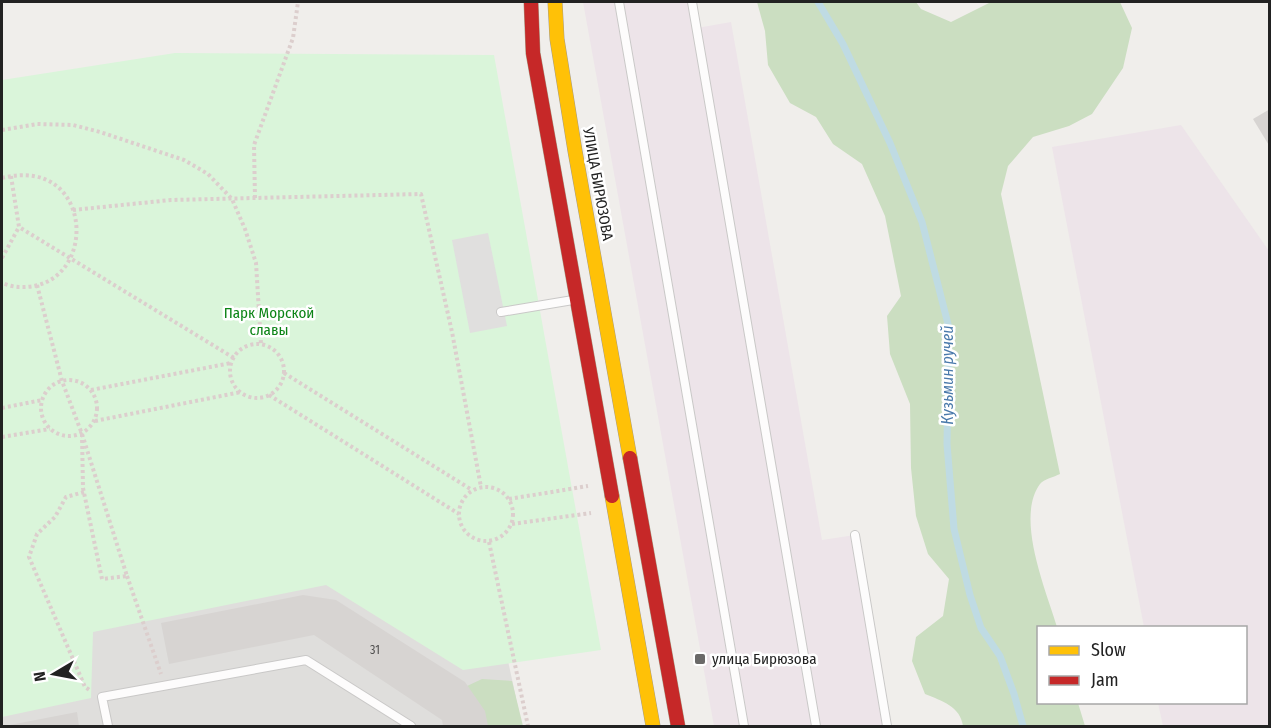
<svg xmlns="http://www.w3.org/2000/svg" width="1271" height="728" font-family="'Fira Sans Condensed',sans-serif">
  <style>
    .residential { fill: #dfdedc }
    .industrial { fill: #ede4e9 }
    .forest { fill: #cbdec1 }
    .park { fill: #daf5da }
    .parking { fill: #e0dfde }
    .lines { fill: none; stroke-linecap: round; stroke-linejoin: round }
    .stream { stroke: #bfdbe3; stroke-width: 7 }
    .building { fill: #d7d4d2 }
    .lane-casing { stroke: #c9c8c7; stroke-width: 10 }
    .slow-casing { stroke: #a79c86; stroke-width: 15 }
    .jam-casing { stroke: #a79c86; stroke-width: 15 }
    .path { stroke: #dccecd; stroke-width: 4; stroke-dasharray: 3 3; stroke-linecap: butt }
    .lane { stroke: #fdfcfc; stroke-width: 8 }
    .slow { stroke: #ffc107; stroke-width: 14 }
    .jam { stroke: #c62828; stroke-width: 14 }
    .poi-dot { fill: #6a6968; stroke: #fff; stroke-width: 2 }
    .labels { text-anchor: middle; dominant-baseline: central; stroke-width: 5; stroke-linejoin: round; paint-order: stroke }
    .number-label { font-size: 12px; fill: #4f4e4e }
    .street-label { font-size: 15px; fill: #222; stroke: #fff }
    .park-label { font-size: 15px; fill: #0c8416; stroke: #fff }
    .poi-label { font-size: 15px; fill: #222; stroke: #fff; text-anchor: start }
    .water-label { font-size: 16px; font-style: italic; fill: #4a7aab; stroke: #fff }
  </style>
  <rect width="100%" height="100%" fill="#f0eeeb"/>
  <!-- residential -->
  <polygon class="residential" points="291,537 493,591 522,726 2,726 2,610"/>
  <!-- industrial -->
  <g class="industrial">
    <polygon points="583,2 692,2 697,28 731,22 822,540 855,535 887,726 714,726"/>
    <polygon points="1181,125 1269,251 1269,726 1163,726 1158,703 1246,702 1246,628 1144,627 1052,147"/>
  </g>
  <!-- forest -->
  <g class="forest">
    <path d="M757,2H916L921,9L951,22L991,2H1120L1132,28L1123,68L1092,114L1069,126L1033,137L1008,166L1001,194L1060,474C1054,477 1044,479 1040,484C1015,518 1046,590 1057,627L1038,628V702L1078,703L1085,726H963C960,706 942,701 925,694L912,661L916,637L943,616L949,579L928,554L916,516L911,468L910,404L890,354L887,316L901,296L885,216L862,164L833,144L816,117L790,103L768,65L765,31Z"/>
    <polygon points="482,679 512,681 523,726 474,726 465,687"/>
  </g>
  <!-- park -->
  <polygon class="park" points="175,53 494,55 601,650 463,670 326,585 93,632 91,698 2,717 2,80"/>
  <!-- parking -->
  <polygon class="parking" points="488,233 507,326 470,333 452,240"/>
  <g class="lines">
    <!-- stream -->
    <polyline class="stream" points="818,2 843,44 890,143 922,222 949,328 947,444 954,529 970,595 981,628 1000,656 1014,694 1023,726"/>
  </g>
  <!-- building -->
  <g class="building">
    <polygon points="1270,109 1270,147 1253,119"/>
    <polygon points="303,595 336,600 465,682 485,711 488,726 443,726 442,720 314,635 169,664 161,623"/>
    <polygon points="77,712 79,726 10,726 10,725"/>
  </g>
  <g class="lines">
    <defs>
      <g id="lane">
        <polyline points="619,2 744,726"/>
        <polyline points="692,2 816,726"/>
        <polyline points="501,312 573,300"/>
        <polyline points="855,535 887,726"/>
        <polyline points="108,726 102,697 306,660 411,726"/>
      </g>
      <g id="slow">
        <polyline points="555,2 557,39 575,151 630,458"/>
        <polyline points="612,496 653,726"/>
      </g>
      <g id="jam">
        <polyline points="531,2 533,53 612,496"/>
        <polyline points="630,458 678,726"/>
      </g>
    </defs>
    <!-- lane casing -->
    <use href="#lane" class="lane-casing"/>
    <!-- slow casing -->
    <use href="#slow" class="slow-casing"/>
    <!-- jam casing -->
    <use href="#jam" class="jam-casing"/>
    <!-- path -->
    <g class="path">
      <polyline points="2,130 37,124 73,125 100,132 184,160 208,174 232,199 245,229 256,263 261,344"/>
      <polyline points="11,176 19,227 234,358"/>
      <path d="M2,178C96,154 100,290 20,287C14,287 7,285 2,283"/>
      <polyline points="255,198 254,145 293,38 298,2"/>
      <polyline points="73,210 171,200 421,194 452,332 481,487"/>
      <polyline points="2,258 19,227"/>
      <polyline points="37,285 62,381 82,434 127,576 102,579 83,488 82,434"/>
      <circle cx="257" cy="371" r="27"/>
      <polyline points="284,373 472,490"/>
      <circle cx="69" cy="408" r="28"/>
      <polyline points="91,390 231,363"/>
      <polyline points="269,395 459,514"/>
      <polyline points="2,408 42,400"/>
      <polyline points="95,421 241,392"/>
      <polyline points="2,437 50,429"/>
      <circle cx="486" cy="514" r="27"/>
      <polyline points="84,492 66,497 55,517 37,534 29,557 85,687 91,691"/>
      <polyline points="509,499 588,486"/>
      <polyline points="512,524 591,513"/>
      <polyline points="489,542 528,726"/>
      <polyline points="127,576 161,674"/>
    </g>
    <!-- lane -->
    <use href="#lane" class="lane"/>
    <!-- slow -->
    <use href="#slow" class="slow"/>
    <!-- jam -->
    <use href="#jam" class="jam"/>
  </g>
  <!-- markers -->
  <rect class="poi-dot" x="694" y="653" width="12" height="12" rx="3"/>
  <g class="labels">
    <!-- number labels -->
    <g class="number-label">
      <text x="375" y="650">31</text>
    </g>
    <!-- street labels -->
    <g class="street-label">
      <text transform="translate(598 184) rotate(80)">УЛИЦА БИРЮЗОВА</text>
    </g>
    <!-- park labels -->
    <g class="park-label">
      <text x="269" y="313">Парк Морской<tspan x="269" dy="17">славы</tspan></text>
    </g>
    <!-- poi labels -->
    <g class="poi-label">
      <text x="712" y="659">улица Бирюзова</text>
    </g>
    <!-- water labels -->
    <g class="water-label">
      <text transform="translate(947 375) rotate(-90)">Кузьмин ручей</text>
    </g>
  </g>
  <!-- border -->
  <rect width="1271" height="728" fill="none" stroke="#222222" stroke-width="6"/>
  <!-- legend -->
  <rect x="1037" y="626" width="210" height="78" fill="#ffffff" stroke="#a7a7a7" stroke-width="1.5"/>
  <rect x="1049" y="646" width="30" height="9" fill="#ffc107" stroke="#a7a7a7" stroke-width="1.5"/>
  <text x="1091" y="656" font-size="18" fill="#222222">Slow</text>
  <rect x="1049" y="676" width="30" height="9" fill="#c62828" stroke="#a7a7a7" stroke-width="1.5"/>
  <text x="1091" y="686" font-size="18" fill="#222222">Jam</text>
  <!-- north arrow -->
  <g transform="translate(54 674) rotate(260)" stroke="#ffffff" stroke-width="4.5" paint-order="stroke">
  <path d="M0-4.5L10 22L0 15L-10 22Z" fill="#222222"/>
  <text y="-9" font-size="16" font-weight="bold" text-anchor="middle" fill="#222222">N</text>
  </g>
</svg>
